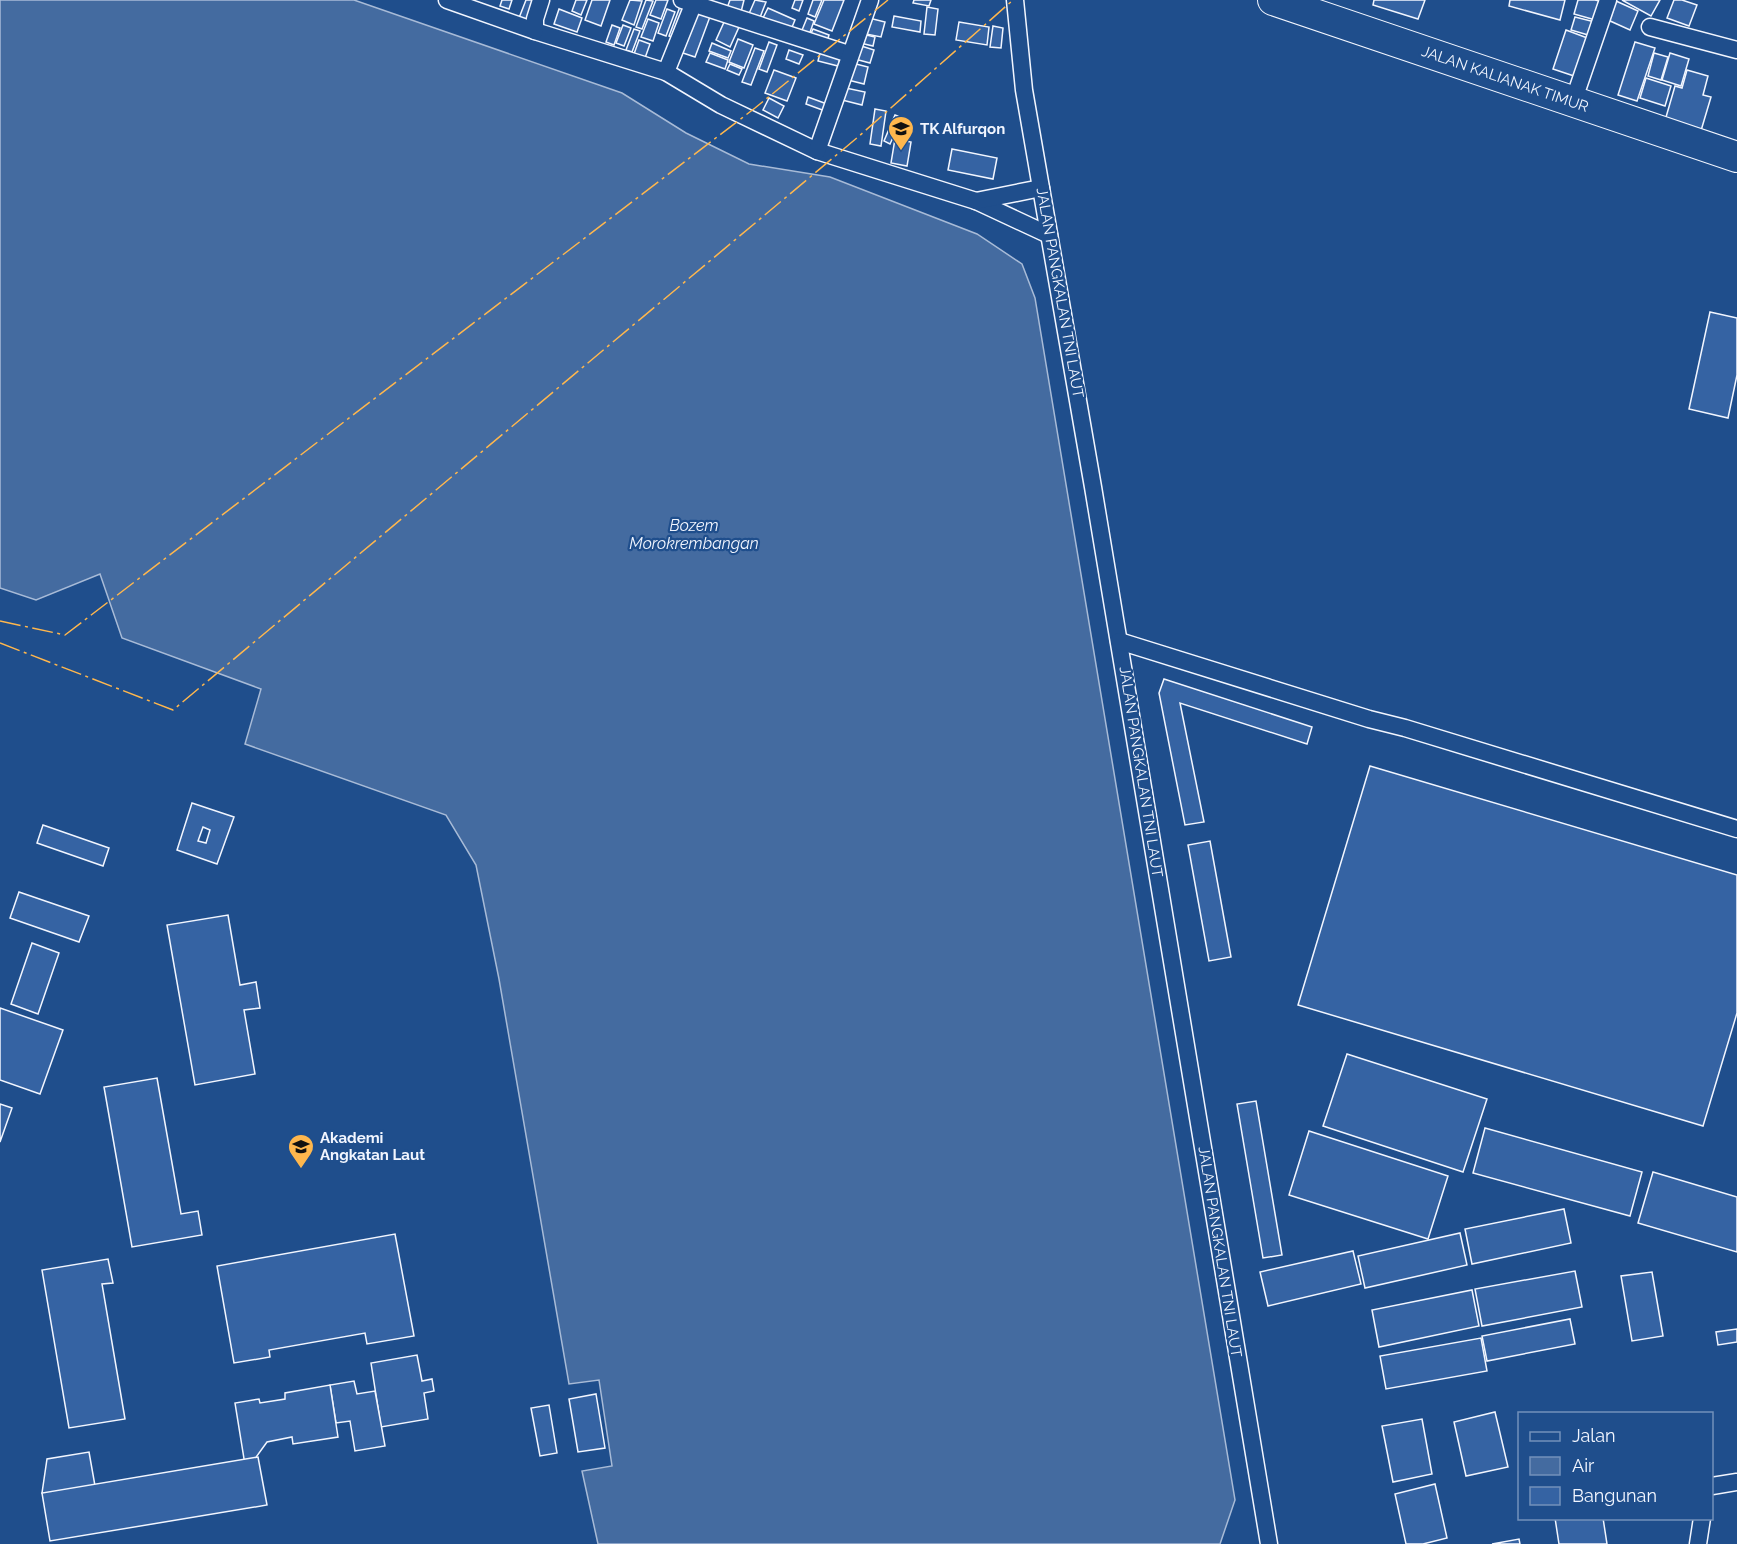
<svg xmlns="http://www.w3.org/2000/svg" width="1737" height="1544" font-family="Raleway,sans-serif">
  <style>
    .water { fill: #446ba0; stroke: #a8bbd7; stroke-width: 1.5 }
    .building { fill: #3563a3; stroke: #f2f6ff; stroke-width: 1.5; fill-rule: evenodd }
    .lines { fill: none; stroke-linecap: round; stroke-linejoin: round }
    .street-casing { stroke: #f2f6ff; stroke-width: 19 }
    .highway-casing { stroke: #f2f6ff; stroke-width: 32 }
    .street { stroke: #1f4e8c; stroke-width: 16 }
    .highway { stroke: #1f4e8c; stroke-width: 30 }
    .power { stroke: #ffb74d; stroke-width: 1.5; stroke-dasharray: 21 4.5 3 4.5; stroke-linecap: butt }
    .labels { text-anchor: middle; dominant-baseline: central; stroke-width: 4.5; stroke-linejoin: round; paint-order: stroke }
    .street-label { font-size: 15px; fill: #f2f6ff; stroke: #1f4e8c }
    .poi-label { font-size: 15px; font-weight: bold; fill: #f2f6ff; stroke: #1f4e8c; text-anchor: start }
    .water-label { font-size: 16px; font-style: italic; fill: #f2f6ff; stroke: #1f4e8c }
  </style>
  <rect width="100%" height="100%" fill="#1f4e8c"/>
  <!-- water -->
  <polygon class="water" points="0,0 354,0 622,93 686,133 749,164 830,177 977,234 1022,264 1035,298 1235,1500 1220,1544 598,1544 582,1471 612,1466 599,1380 569,1384 499,979 476,865 446,815 245,744 261,689 122,638 100,574 36,600 0,588"/>
  <!-- building -->
  <g class="building">
    <polygon points="502,0 512,0 509,9 500,6"/>
    <polygon points="526,0 539,0 531,22 519,18"/>
    <polygon points="576,0 587,0 581,15 572,11"/>
    <polygon points="592,0 610,0 601,26 585,20"/>
    <polygon points="630,0 642,1 634,25 622,20"/>
    <polygon points="646,0 653,1 642,29 636,27"/>
    <polygon points="656,0 668,0 661,19 650,15"/>
    <polygon points="730,0 744,0 741,12 727,8"/>
    <polygon points="755,0 766,2 759,20 748,16"/>
    <polygon points="795,0 803,0 799,11 792,8"/>
    <polygon points="813,0 822,0 815,17 808,14"/>
    <polygon points="824,0 844,0 832,31 814,24"/>
    <polygon points="914,0 931,0 929,6 913,3"/>
    <polygon points="1374,0 1425,0 1418,19 1373,5"/>
    <polygon points="1510,0 1565,0 1560,20 1509,6"/>
    <polygon points="1578,0 1595,0 1604,2 1599,21 1574,14"/>
    <polygon points="1622,0 1660,0 1651,16"/>
    <polygon points="1674,0 1682,0 1697,5 1689,26 1667,18"/>
    <polygon points="1616,1 1638,11 1630,30 1608,20"/>
    <polygon points="681,4 690,8 678,39 669,36"/>
    <polygon points="927,7 938,9 935,35 924,34"/>
    <polygon points="696,8 711,14 695,57 680,52"/>
    <polygon points="768,8 795,20 790,32 762,20"/>
    <polygon points="559,9 582,18 577,32 554,24"/>
    <polygon points="667,9 675,12 666,36 658,33"/>
    <polygon points="894,16 921,21 920,32 892,27"/>
    <polygon points="865,17 885,22 881,37 861,33"/>
    <polygon points="1575,17 1599,23 1595,37 1571,30"/>
    <polygon points="807,18 814,21 808,38 800,35"/>
    <polygon points="648,19 659,23 653,41 641,37"/>
    <polygon points="725,20 739,27 730,47 716,40"/>
    <polygon points="959,22 989,27 987,45 956,40"/>
    <polygon points="612,25 620,28 614,45 606,42"/>
    <polygon points="623,25 631,28 624,46 616,43"/>
    <polygon points="993,26 1003,28 1001,48 990,47"/>
    <polygon points="634,29 640,31 632,52 626,50"/>
    <polygon points="813,29 829,35 826,44 809,38"/>
    <polygon points="1566,30 1590,39 1577,77 1553,69"/>
    <polygon points="858,33 875,37 873,46 856,42"/>
    <polygon points="738,39 753,45 744,68 729,62"/>
    <polygon points="639,40 650,44 645,58 634,54"/>
    <polygon points="769,42 777,45 767,72 759,69"/>
    <polygon points="1635,42 1655,48 1637,101 1618,95"/>
    <polygon points="712,43 731,51 728,58 709,51"/>
    <polygon points="855,44 874,50 870,63 851,58"/>
    <polygon points="755,48 764,51 751,85 742,82"/>
    <polygon points="789,50 803,55 799,64 786,59"/>
    <polygon points="710,53 728,60 725,69 706,62"/>
    <polygon points="820,53 840,58 838,66 818,61"/>
    <polygon points="1654,53 1668,57 1661,80 1648,76"/>
    <polygon points="1670,53 1689,59 1681,86 1662,80"/>
    <polygon points="848,62 868,67 864,84 844,79"/>
    <polygon points="730,64 742,69 739,75 727,70"/>
    <polygon points="774,70 796,78 787,101 765,93"/>
    <polygon points="1687,70 1708,76 1703,95 1711,97 1700,134 1664,124 1675,86 1682,88"/>
    <polygon points="1646,78 1671,86 1665,106 1640,98"/>
    <polygon points="841,87 865,92 862,105 838,99"/>
    <polygon points="808,97 827,104 825,111 806,104"/>
    <polygon points="769,98 784,106 778,118 763,110"/>
    <polygon points="875,109 886,111 881,146 870,144"/>
    <polygon points="895,115 902,118 890,144 884,141"/>
    <polygon points="895,139 911,142 907,166 891,163"/>
    <polygon points="952,149 997,158 993,179 948,170"/>
    <polygon points="1710,312 1737,318 1737,375 1728,418 1689,409"/>
    <polygon points="1164,679 1312,727 1307,744 1180,703 1204,822 1185,825 1159,693"/>
    <polygon points="1370,766 1737,875 1737,1013 1703,1126 1298,1005"/>
    <path d="M192,803L234,817L217,864L177,850ZM203,827L210,830L206,843L198,841Z"/>
    <polygon points="43,825 109,848 103,866 37,843"/>
    <polygon points="1210,841 1231,957 1209,961 1188,845"/>
    <polygon points="19,892 89,916 79,942 10,918"/>
    <polygon points="228,915 240,985 256,982 260,1008 244,1010 255,1074 195,1085 167,925"/>
    <polygon points="32,943 59,953 38,1014 11,1004"/>
    <polygon points="0,1008 63,1030 40,1094 0,1080"/>
    <polygon points="1347,1054 1487,1099 1463,1172 1323,1126"/>
    <polygon points="157,1078 181,1214 198,1211 202,1235 132,1247 104,1087"/>
    <polygon points="1256,1101 1282,1255 1263,1258 1237,1104"/>
    <polygon points="0,1104 12,1108 0,1142"/>
    <polygon points="1485,1128 1642,1172 1630,1216 1473,1173"/>
    <polygon points="1309,1131 1448,1176 1428,1239 1289,1195"/>
    <polygon points="1653,1172 1737,1197 1737,1252 1638,1223"/>
    <polygon points="1564,1209 1571,1243 1472,1264 1465,1229"/>
    <polygon points="1460,1233 1467,1265 1365,1288 1358,1256"/>
    <polygon points="395,1234 414,1336 367,1344 365,1333 269,1350 270,1357 234,1363 217,1266"/>
    <polygon points="1353,1251 1361,1284 1268,1306 1260,1272"/>
    <polygon points="108,1259 113,1283 102,1284 125,1419 69,1428 42,1270"/>
    <polygon points="1575,1271 1582,1307 1482,1326 1475,1289"/>
    <polygon points="1652,1272 1663,1336 1632,1341 1621,1276"/>
    <polygon points="1472,1290 1479,1326 1379,1347 1372,1310"/>
    <polygon points="1570,1319 1575,1344 1487,1361 1482,1336"/>
    <polygon points="1737,1329 1737,1342 1718,1345 1716,1332"/>
    <polygon points="1481,1338 1487,1371 1386,1389 1380,1356"/>
    <polygon points="417,1355 422,1381 432,1379 434,1391 424,1393 428,1419 381,1427 371,1363"/>
    <polygon points="354,1381 357,1394 375,1391 385,1446 355,1451 350,1421 336,1423 330,1385"/>
    <polygon points="330,1385 338,1437 293,1444 292,1437 267,1442 246,1471 235,1403 259,1399 260,1403 285,1399 285,1393"/>
    <polygon points="596,1394 605,1448 578,1452 569,1399"/>
    <polygon points="549,1405 557,1453 540,1456 531,1408"/>
    <polygon points="1495,1412 1508,1467 1466,1476 1454,1422"/>
    <polygon points="1422,1419 1432,1474 1393,1482 1382,1426"/>
    <polygon points="89,1452 97,1497 42,1493 47,1459"/>
    <polygon points="258,1457 267,1505 50,1541 42,1493"/>
    <polygon points="1435,1484 1447,1538 1423,1544 1406,1544 1395,1494"/>
    <polygon points="1555,1518 1603,1518 1607,1544 1559,1544"/>
    <polygon points="1519,1539 1520,1544 1492,1544"/>
  </g>
  <g class="lines">
    <defs>
      <g id="street">
        <polyline points="447,0 535,31 666,72 721,105 817,151 976,201 1049,235"/>
        <polyline points="682,0 849,54"/>
        <polyline points="1015,0 1024,90 1093,487 1269,1544"/>
        <polyline points="1650,27 1737,50"/>
        <polyline points="535,31 535,19 541,0"/>
        <polyline points="666,72 695,0"/>
        <polyline points="1573,102 1608,0"/>
        <polyline points="817,151 870,0"/>
        <polyline points="976,201 1041,188"/>
        <polyline points="1119,641 1369,719 1405,728 1737,829"/>
        <polyline points="1712,1486 1737,1482"/>
        <polyline points="1698,1544 1702,1518"/>
      </g>
      <polyline id="highway" points="1273,0 1737,157"/>
    </defs>
    <!-- street casing -->
    <use href="#street" class="street-casing"/>
    <!-- highway casing -->
    <use href="#highway" class="highway-casing"/>
    <!-- street -->
    <use href="#street" class="street"/>
    <!-- highway -->
    <use href="#highway" class="highway"/>
    <!-- power -->
    <g class="power">
      <polyline points="0,621 65,635 755,108 888,0"/>
      <polyline points="0,643 173,710 858,137 1013,0"/>
    </g>
  </g>
  <!-- icons -->
  <defs>
    <symbol id="school-pin" viewBox="-11 -11 22 30"><path d="M0 17L-7.5 6A9.5 9.5 0 1 1 7.5 6Z" fill="#ffb74d" stroke="#1f4e8c"/><path d="M0-5L7-2L0 1L-7-2ZM-4 1L0 2.5L4 1V4Q0 6-4 4Z" fill="#111"/></symbol>
    <symbol id="university-pin" viewBox="-11 -11 22 30"><path d="M0 17L-7.5 6A9.5 9.5 0 1 1 7.5 6Z" fill="#ffb74d" stroke="#1f4e8c"/><path d="M0-5L7-2L0 1L-7-2ZM-4 1L0 2.5L4 1V4Q0 6-4 4Z" fill="#111"/></symbol>
  </defs>
  <g fill-rule="evenodd">
    <use href="#school-pin" x="886" y="114" width="30" height="40"/>
    <use href="#university-pin" x="286" y="1132" width="30" height="40"/>
  </g>
  <g class="labels">
    <!-- street labels -->
    <g class="street-label">
      <text transform="translate(1505 79) rotate(19)">JALAN KALIANAK TIMUR</text>
      <text transform="translate(1060 293) rotate(80)">JALAN PANGKALAN TNI LAUT</text>
      <text transform="translate(1141 772) rotate(81)">JALAN PANGKALAN TNI LAUT</text>
      <text transform="translate(1220 1252) rotate(81)">JALAN PANGKALAN TNI LAUT</text>
    </g>
    <!-- poi labels -->
    <g class="poi-label">
      <text x="920" y="129">TK Alfurqon</text>
      <text x="320" y="1138">Akademi<tspan x="320" dy="17">Angkatan Laut</tspan></text>
    </g>
    <!-- water labels -->
    <g class="water-label">
      <text x="694" y="525">Bozem<tspan x="694" dy="18">Morokrembangan</tspan></text>
    </g>
  </g>
  <!-- legend -->
  <rect x="1518" y="1412" width="195" height="108" fill="#1f4e8c" stroke="#7391ba" stroke-width="1.5"/>
  <rect x="1530" y="1432" width="30" height="9" fill="#1f4e8c" stroke="#7391ba" stroke-width="1.5"/>
  <text x="1572" y="1442" font-size="18" fill="#f2f6ff">Jalan</text>
  <rect x="1530" y="1457" width="30" height="18" fill="#446ba0" stroke="#7391ba" stroke-width="1.5"/>
  <text x="1572" y="1472" font-size="18" fill="#f2f6ff">Air</text>
  <rect x="1530" y="1487" width="30" height="18" fill="#3563a3" stroke="#7391ba" stroke-width="1.5"/>
  <text x="1572" y="1502" font-size="18" fill="#f2f6ff">Bangunan</text>
</svg>
